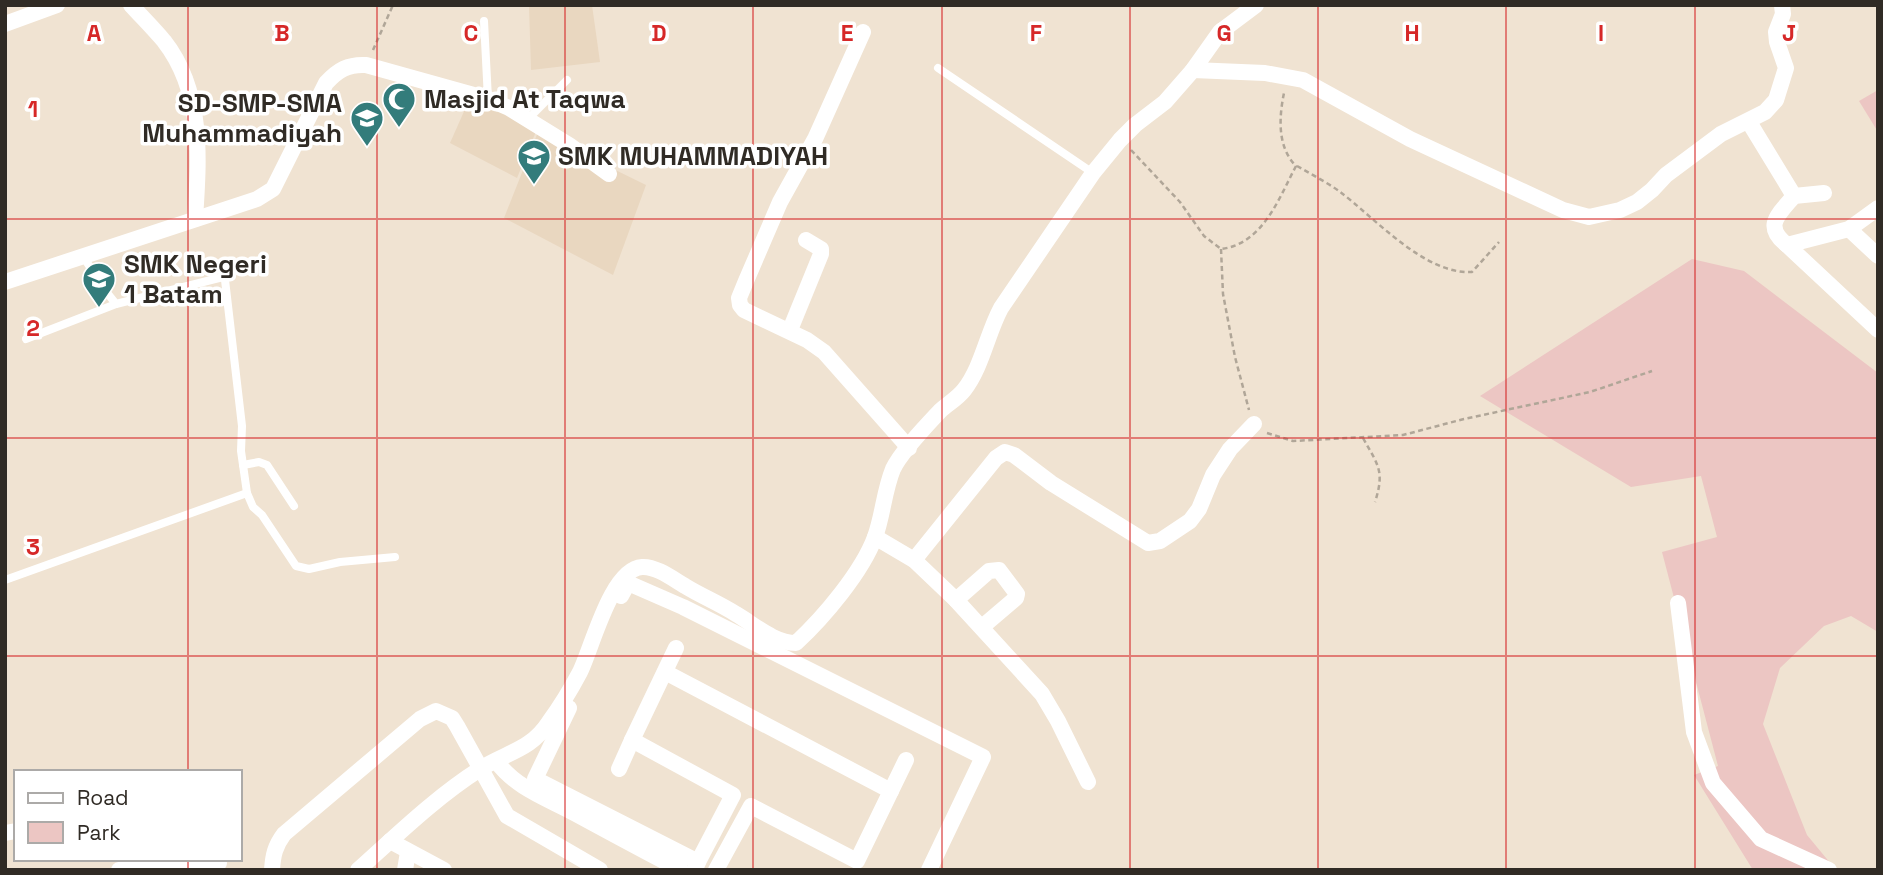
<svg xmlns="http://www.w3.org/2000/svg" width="1883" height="875" font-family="'Space Grotesk',sans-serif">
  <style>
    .built { fill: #e9d7c0 }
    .green { fill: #ecc6c3 }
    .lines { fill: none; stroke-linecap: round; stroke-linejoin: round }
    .path { stroke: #b0a698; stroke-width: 2.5; stroke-dasharray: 5 3.5; stroke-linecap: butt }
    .service { stroke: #fff; stroke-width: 8 }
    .minor { stroke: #fff; stroke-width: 16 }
    .grid { fill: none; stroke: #d62828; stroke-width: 2; stroke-opacity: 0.55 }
    .labels { text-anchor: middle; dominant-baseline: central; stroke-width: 7; stroke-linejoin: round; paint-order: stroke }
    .poi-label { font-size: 26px; font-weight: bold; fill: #302b25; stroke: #fff; text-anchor: start }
    .grid-label { font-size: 23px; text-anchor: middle; font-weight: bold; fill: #d62828; stroke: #fff; stroke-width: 7; stroke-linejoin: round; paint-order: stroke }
  </style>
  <rect width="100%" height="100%" fill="#f0e3d2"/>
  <!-- built -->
  <g class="built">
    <polygon points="529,5 592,5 600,62 531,70"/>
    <polygon points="470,98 537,129 517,178 450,143"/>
    <polygon points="538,132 646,185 613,275 504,218"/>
  </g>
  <!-- green -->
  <g class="green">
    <polygon points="1878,90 1878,132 1859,101"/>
    <polygon points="1692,259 1744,271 1878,373 1878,632 1851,616 1824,626 1780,668 1763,724 1807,835 1836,870 1753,870 1694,775 1718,766 1662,552 1717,537 1701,476 1631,487 1480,396"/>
  </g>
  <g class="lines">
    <!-- path -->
    <g class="path">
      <polyline points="373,50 393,5"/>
      <path d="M1131,150L1180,202L1204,236L1221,249C1263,244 1279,198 1296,166C1277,147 1279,117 1284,93"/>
      <path d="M1297,166C1311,174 1326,182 1339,191C1375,218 1425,275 1472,272L1499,242"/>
      <polyline points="1221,249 1223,294 1235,357 1249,410"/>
      <polyline points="1267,433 1293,441 1403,435 1464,419 1590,392 1652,371"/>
      <path d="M1363,438C1378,465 1385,471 1375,502"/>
    </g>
    <!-- service -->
    <g class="service">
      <polyline points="484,21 488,99"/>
      <polyline points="938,68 1093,173"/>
      <polyline points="527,120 567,80"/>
      <polyline points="83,256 104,289 116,304 223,277 225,280 242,426 241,451 247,493 253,507 262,515 296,566 309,569 340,562 395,557"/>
      <polyline points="26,339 116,304"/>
      <polyline points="243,465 259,462 267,465 294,506"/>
      <polyline points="5,580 247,493"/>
    </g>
    <!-- minor -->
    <g class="minor">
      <path d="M131,5C142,17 154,29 164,41C204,92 199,159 195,219"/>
      <polyline points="5,24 57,5"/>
      <polyline points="863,32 815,139 780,202 746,281 739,298 740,305 744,310 807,340 824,352 909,448"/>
      <polyline points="1193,70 1265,73 1303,80 1410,139 1563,210 1589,217 1620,210 1637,202 1652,190 1666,175 1721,134 1765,112 1776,100 1786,68 1777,42 1776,32 1783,14 1782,5"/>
      <polyline points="1749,122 1794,196"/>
      <polyline points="1878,208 1849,229 1787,245 1878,330"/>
      <polyline points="1849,229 1878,256"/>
      <path d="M1787,245C1763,226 1778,215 1794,196L1824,193"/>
      <path d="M5,282L257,199L273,189L326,83C338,70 348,64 366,65L488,99L509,108L569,145L609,174"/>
      <polyline points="790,330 821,254 821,249 806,240"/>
      <polyline points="875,537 914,560 956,600 1042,694 1058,721 1088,782"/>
      <polyline points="914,560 996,458 1005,452 1014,455 1051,483 1148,543 1160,541 1190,521 1199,509 1213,475 1230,449 1254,424"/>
      <polyline points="621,596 628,583 683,607 983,757 929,870"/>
      <polyline points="956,600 989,571 999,570 1017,594 1016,598 982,627"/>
      <polyline points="1678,603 1694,732 1713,783 1761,839 1829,870"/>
      <polyline points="676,648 632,740 733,795 698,862"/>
      <polyline points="665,672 891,791"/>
      <polyline points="569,708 535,779 698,862 695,870"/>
      <path d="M496,761C517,789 547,798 576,814C611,833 646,852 681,870"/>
      <polyline points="619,769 632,740"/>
      <polyline points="5,833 16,831"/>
      <polyline points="390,841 444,870"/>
      <polyline points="119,870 219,863"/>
      <path d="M272,870C273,855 275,846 284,834L420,719L436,711L452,718L457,726L507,816L600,870"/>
      <path d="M358,870C397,835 436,797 480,769C507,752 531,750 549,722C560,707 571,689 580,672C592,648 611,569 642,567C656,566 673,579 685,586C701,596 719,603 736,614C755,625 774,643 796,643C824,617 862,572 875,537C883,515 884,491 893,469C901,452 926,426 940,411C947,404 957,399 964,390C982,367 987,334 1001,308L1093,173L1120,140L1135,125L1165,102L1193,70L1220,32L1256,5"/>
      <polyline points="405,870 408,852"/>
      <polyline points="716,870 751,806 857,861 906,760"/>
    </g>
  </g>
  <!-- grid -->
  <path class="grid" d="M188,5V772M377,5V870M565,5V870M753,5V870M942,5V870M1130,5V870M1318,5V870M1506,5V870M1695,5V870M5,219H1878M5,438H1878M5,656H1878M188,859V870"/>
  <!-- icons -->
  <defs>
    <symbol id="mosque-pin" viewBox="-11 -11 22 30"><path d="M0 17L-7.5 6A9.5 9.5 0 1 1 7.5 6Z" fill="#337c7b" stroke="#fff"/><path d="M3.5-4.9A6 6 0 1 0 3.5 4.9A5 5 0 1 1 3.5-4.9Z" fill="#fff"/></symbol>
    <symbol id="school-pin" viewBox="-11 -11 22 30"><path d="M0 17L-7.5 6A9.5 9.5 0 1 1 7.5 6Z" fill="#337c7b" stroke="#fff"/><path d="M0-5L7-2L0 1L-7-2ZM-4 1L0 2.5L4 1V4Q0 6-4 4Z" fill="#fff"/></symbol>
  </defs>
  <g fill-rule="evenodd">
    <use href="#mosque-pin" x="380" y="80" width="38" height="52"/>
    <use href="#school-pin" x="348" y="99" width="38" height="52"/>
    <use href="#school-pin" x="515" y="137" width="38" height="52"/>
    <use href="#school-pin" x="80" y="260" width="38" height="52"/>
  </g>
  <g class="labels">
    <!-- poi labels -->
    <g class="poi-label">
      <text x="424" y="99">Masjid At Taqwa</text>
      <text x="342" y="103" text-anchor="end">SD-SMP-SMA<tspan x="342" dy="30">Muhammadiyah</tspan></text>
      <text x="558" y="156">SMK MUHAMMADIYAH</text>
      <text x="124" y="264">SMK Negeri<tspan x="124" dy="30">1 Batam</tspan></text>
    </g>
  </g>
  <g class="grid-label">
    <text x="94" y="41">A</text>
    <text x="282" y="41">B</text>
    <text x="471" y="41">C</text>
    <text x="659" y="41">D</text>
    <text x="847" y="41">E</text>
    <text x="1036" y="41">F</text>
    <text x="1224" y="41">G</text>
    <text x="1412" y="41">H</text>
    <text x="1601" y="41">I</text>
    <text x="1789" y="41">J</text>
    <text x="33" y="117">1</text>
    <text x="33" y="336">2</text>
    <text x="33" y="555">3</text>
  </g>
  <!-- border -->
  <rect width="1883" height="875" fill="none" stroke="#302b25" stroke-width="14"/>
  <!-- legend -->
  <rect x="14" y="770" width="228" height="91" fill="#ffffff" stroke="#acaaa8" stroke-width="2"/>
  <rect x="28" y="793" width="35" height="10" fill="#ffffff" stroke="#acaaa8" stroke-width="2"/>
  <text x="77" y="805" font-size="21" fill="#302b25">Road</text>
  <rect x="28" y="822" width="35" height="21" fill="#ecc6c3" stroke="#acaaa8" stroke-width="2"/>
  <text x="77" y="840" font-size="21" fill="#302b25">Park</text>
</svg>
